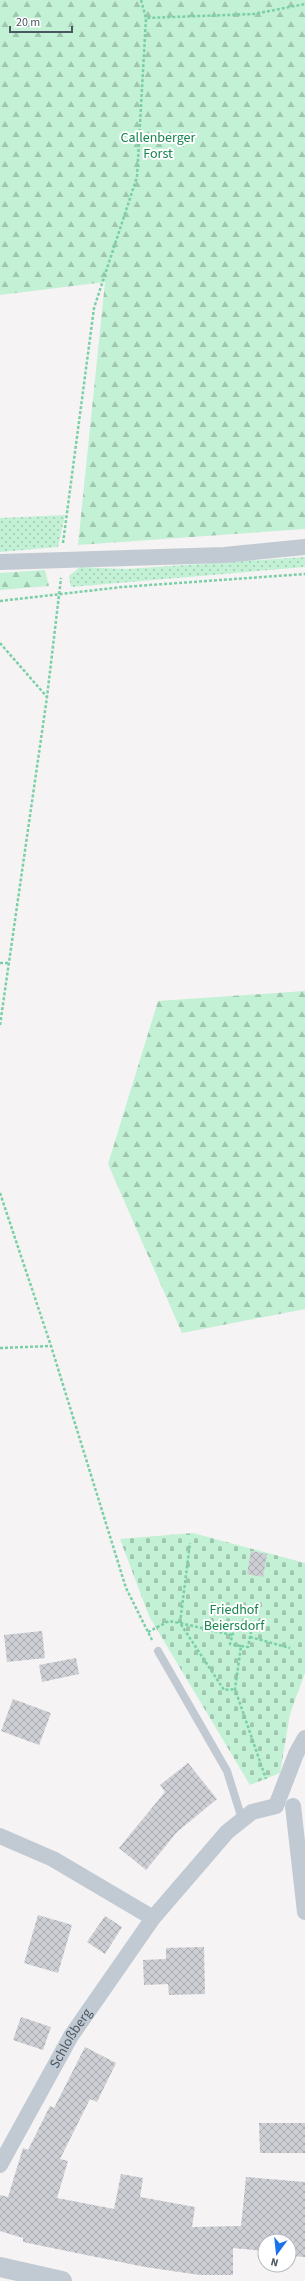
<svg xmlns="http://www.w3.org/2000/svg" width="305" height="2281" font-family="'Source Sans 3',sans-serif">
  <style>
    .grass { fill: url(#grass-dots) }
    .forest { fill: url(#forest-firs) }
    .cemetery { fill: url(#cemetery-stones) }
    .building { fill: url(#building-cross-hatch) }
    .lines { fill: none; stroke-linecap: round; stroke-linejoin: round }
    .path { stroke: #7ad0a6; stroke-width: 2.5; stroke-dasharray: 3 2; stroke-linecap: butt }
    .service { stroke: #c1cad2; stroke-width: 8 }
    .minor { stroke: #c1cad2; stroke-width: 16 }
    .tertiary { stroke: #c1cad2; stroke-width: 20 }
    .labels { text-anchor: middle; dominant-baseline: central; stroke-width: 4; stroke-linejoin: round; paint-order: stroke }
    .park-label { font-size: 14px; fill: #17864f; stroke: #fff }
    .street-label { font-size: 14px; fill: #4a5661; stroke: #fff }
  </style>
  <defs>
    <pattern id="grass-dots" width="8" height="8" patternUnits="userSpaceOnUse"><rect width="8" height="8" fill="#c3f1d5"/><path d="M2 2h.1M6 6h.1" fill="none" stroke="#a0c6b0" stroke-width="1.8" stroke-linecap="round"/></pattern>
    <pattern id="forest-firs" width="22" height="20" patternUnits="userSpaceOnUse"><rect width="22" height="20" fill="#c3f1d5"/><path d="M5 1l3.5 6h-7zM16 11l3.5 6h-7z" fill="#a0c6b0"/></pattern>
    <pattern id="cemetery-stones" width="16" height="16" patternUnits="userSpaceOnUse"><rect width="16" height="16" fill="#c3f1d5"/><path d="M2 7V4a2 2 0 0 1 4 0v3zM10 15v-3a2 2 0 0 1 4 0v3z" fill="#a0c6b0"/></pattern>
    <pattern id="building-cross-hatch" width="8" height="8" patternUnits="userSpaceOnUse"><rect width="8" height="8" fill="#cdcfd5"/><path d="M0 0l8 8M0 8l8-8" fill="none" stroke="#a8abb0"/></pattern>
  </defs>
  <rect width="100%" height="100%" fill="#f5f3f3"/>
  <!-- grass -->
  <g class="grass">
    <polygon points="65,515 58,547 0,552 0,518"/>
    <polygon points="305,557 305,567 71,587 69,576 80,567 126,569"/>
  </g>
  <!-- forest -->
  <g class="forest">
    <polygon points="0,0 305,0 305,529 78,545 105,282 0,295"/>
    <polygon points="45,570 49,586 0,590 0,573"/>
    <polygon points="305,991 305,1309 182,1333 108,1164 158,1001"/>
  </g>
  <!-- cemetery -->
  <polygon class="cemetery" points="193,1533 305,1563 305,1673 290,1714 280,1773 250,1785 149,1616 120,1539"/>
  <!-- building -->
  <g class="building">
    <polygon points="251,1551 267,1554 263,1577 247,1574"/>
    <polygon points="42,1631 45,1658 7,1662 4,1635"/>
    <polygon points="76,1658 79,1674 42,1682 39,1665"/>
    <polygon points="13,1699 51,1713 39,1745 1,1731"/>
    <polygon points="188,1763 217,1799 177,1832 146,1870 119,1848 165,1792 160,1785"/>
    <polygon points="38,1915 72,1925 58,1973 24,1963"/>
    <polygon points="105,1916 122,1927 105,1954 87,1942"/>
    <polygon points="204,1947 205,1994 169,1995 168,1984 144,1985 143,1960 166,1959 166,1948"/>
    <polygon points="21,2017 51,2027 43,2050 13,2040"/>
    <polygon points="85,2047 116,2063 97,2102 90,2099 60,2159 68,2161 57,2198 114,2209 121,2174 143,2178 140,2197 195,2207 192,2227 241,2226 246,2177 305,2182 305,2257 289,2256 289,2241 265,2241 265,2251 233,2248 233,2275 200,2275 145,2267 23,2242 23,2238 0,2231 0,2195 8,2197 23,2148 28,2150 50,2106 54,2108"/>
    <polygon points="259,2123 305,2123 305,2153 260,2153"/>
  </g>
  <g class="lines">
    <!-- path -->
    <g class="path">
      <polyline points="141,0 146,18 254,14 305,4"/>
      <polyline points="63,543 94,308 137,177 146,18"/>
      <polyline points="0,601 122,587 305,574"/>
      <polyline points="0,643 47,697"/>
      <polyline points="0,963 9,963"/>
      <polyline points="0,1025 47,697 61,578"/>
      <polyline points="0,1193 51,1346 126,1588 152,1640"/>
      <polyline points="0,1348 51,1346"/>
      <polyline points="148,1632 169,1621 180,1623 190,1543"/>
      <polyline points="232,1635 180,1623 224,1690 235,1689"/>
      <polyline points="250,1637 290,1648"/>
      <polyline points="241,1646 230,1644 236,1622 252,1627 248,1647 241,1646 235,1689 266,1779"/>
    </g>
    <!-- service -->
    <polyline class="service" points="158,1651 227,1771 242,1819"/>
    <!-- minor -->
    <g class="minor">
      <polyline points="0,562 224,555 305,547"/>
      <polyline points="293,1806 305,1912"/>
      <polyline points="0,1836 53,1859 153,1918"/>
      <path id="s1" d="M0,2165L71,2036L153,1918L227,1832L252,1812L276,1806L296,1754L305,1738"/>
    </g>
    <!-- tertiary -->
    <polyline class="tertiary" points="0,2267 62,2281"/>
  </g>
  <g class="labels">
    <!-- park labels -->
    <g class="park-label">
      <text x="158" y="138">Callenberger<tspan x="158" dy="16">Forst</tspan></text>
      <text x="234" y="1610">Friedhof<tspan x="234" dy="16">Beiersdorf</tspan></text>
    </g>
    <!-- street labels -->
    <g class="street-label">
      <text stroke="none"><textPath href="#s1" startOffset="145">Schloßberg</textPath></text>
    </g>
  </g>
  <!-- north arrow -->
  <g transform="translate(277 2253) rotate(195)"><circle r="19" fill="#ffffff" stroke="#b7bbc0"/>
  <path d="M0-3L7 15L0 10L-7 15Z" fill="#1a73e8"/>
  <text y="-6" font-size="11" font-weight="bold" text-anchor="middle" fill="#4a5661">N</text>
  </g>
  <!-- scale -->
  <path d="M10 26v6h62v-6" fill="none" stroke="#4a5661" stroke-width="2"/>
  <text x="16" y="26" font-size="12" fill="#4a5661" stroke="#ffffff" stroke-width="3" paint-order="stroke">20 m</text>
</svg>
